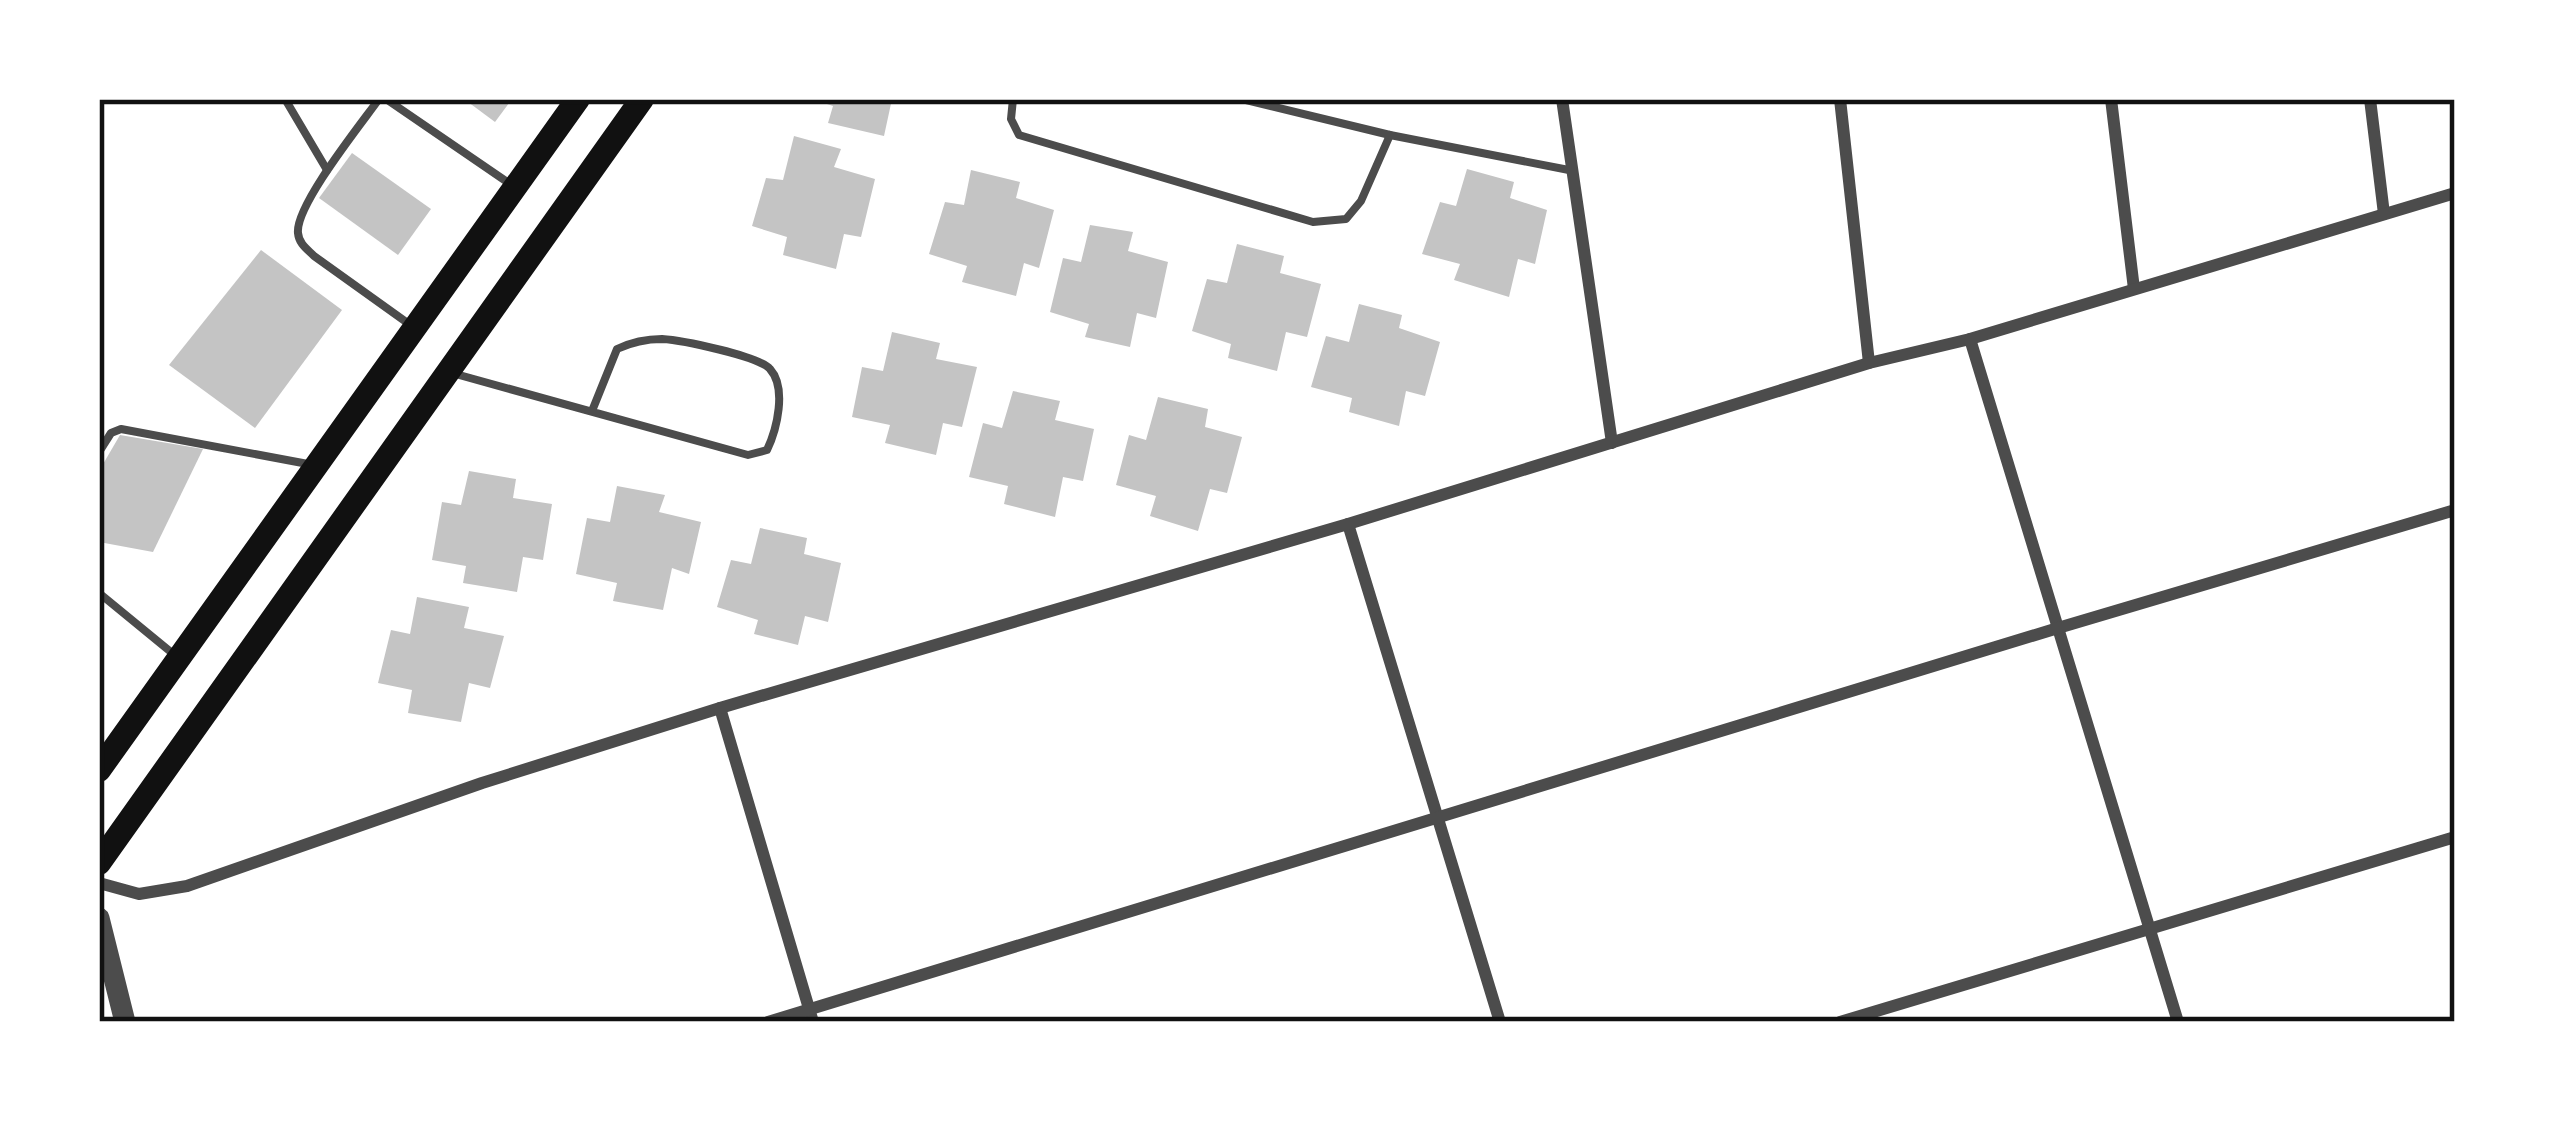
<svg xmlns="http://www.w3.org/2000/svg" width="2554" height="1121" font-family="'Archivo Narrow',sans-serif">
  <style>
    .building { fill: #c4c4c4 }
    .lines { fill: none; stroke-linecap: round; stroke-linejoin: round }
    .service { stroke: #4c4c4c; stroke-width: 8 }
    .minor { stroke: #4c4c4c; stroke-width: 12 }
    .tertiary { stroke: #4c4c4c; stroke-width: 21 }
    .secondary { stroke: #111; stroke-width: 24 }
    .neatline { fill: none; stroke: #111; stroke-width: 4.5 }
  </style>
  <rect width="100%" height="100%" fill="#fff"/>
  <!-- building -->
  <g class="building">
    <polygon points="464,99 512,99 495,122"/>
    <polygon points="812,99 892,99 884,136 828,123 833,106"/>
    <polygon points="794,136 841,149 834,167 875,179 861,237 844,234 836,269 783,255 787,237 752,226 766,178 783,180"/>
    <polygon points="352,153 431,209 398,255 319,198"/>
    <polygon points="1467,169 1514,182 1510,198 1547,210 1535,264 1518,259 1509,297 1454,280 1460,264 1422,254 1440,202 1456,206"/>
    <polygon points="971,170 1020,182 1016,198 1054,210 1039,268 1024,263 1016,296 962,282 967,266 929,254 945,202 964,205"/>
    <polygon points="1090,225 1133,232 1128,251 1168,262 1156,318 1137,313 1130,347 1085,337 1089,324 1050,312 1063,258 1081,262"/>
    <polygon points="1237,244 1284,256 1280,273 1321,284 1307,337 1286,332 1277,371 1228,358 1231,344 1192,331 1207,279 1227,283"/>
    <polygon points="261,250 342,310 255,428 169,365"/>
    <polygon points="1359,304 1402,315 1399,328 1440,342 1425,396 1406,391 1399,426 1349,412 1352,398 1311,387 1326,336 1349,342"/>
    <polygon points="892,332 940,343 936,359 977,367 962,427 943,423 936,455 885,443 890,425 852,417 862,367 883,371"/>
    <polygon points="1013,391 1060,401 1055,420 1094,429 1083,481 1063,477 1055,517 1004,504 1008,486 969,477 983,423 1002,428"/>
    <polygon points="1158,397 1208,409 1205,427 1242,437 1227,493 1210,489 1198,531 1150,516 1156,496 1116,485 1129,435 1146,440"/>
    <polygon points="120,435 203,449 153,552 99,542 99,471"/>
    <polygon points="469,471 516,479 513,498 552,504 543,560 523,557 517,592 463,583 466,566 432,560 442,502 461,505"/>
    <polygon points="617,486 665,495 659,512 701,522 689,574 672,568 663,610 613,601 617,583 576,574 587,518 610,522"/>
    <polygon points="760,528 807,538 804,554 841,563 828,622 805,616 798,645 754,634 758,620 717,607 731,560 751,564"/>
    <polygon points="417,597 469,607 464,628 504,636 490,688 469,683 461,722 408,713 412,690 378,683 391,630 410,634"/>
  </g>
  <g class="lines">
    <!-- service -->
    <g class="service">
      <polyline points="285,99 327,170"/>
      <path d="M379,99C361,124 295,206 298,233C299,244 307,249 314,256L409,324"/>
      <polyline points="386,99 513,186"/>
      <polyline points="1013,99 1011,119 1019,135 1313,222 1346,219 1361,201 1390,135"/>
      <polyline points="1242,99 1390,135 1574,171"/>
      <path d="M452,373L748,455L767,450C777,429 787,388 770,369C759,356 681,340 662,339C645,339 632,342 617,349L592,411"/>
      <polyline points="99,452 111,433 121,429 308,464"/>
      <polyline points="99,593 177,657"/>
    </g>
    <!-- minor -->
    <g class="minor">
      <polyline points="1562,99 1612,443"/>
      <polyline points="1840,99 1869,363"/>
      <polyline points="2111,99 2134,289"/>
      <polyline points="2370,99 2384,214"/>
      <polyline points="1970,339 2178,1022"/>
      <polyline points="1348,524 1500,1022"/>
      <polyline points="720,708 813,1022"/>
      <polyline points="99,883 139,894 187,886 482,783 720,708 1348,524 1869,363 1970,339 2455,193"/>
      <polyline points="768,1022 2058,628 2455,510"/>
      <polyline points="1840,1022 2455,837"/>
    </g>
    <!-- tertiary -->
    <polyline class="tertiary" points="99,918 125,1022"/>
    <!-- secondary -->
    <g class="secondary">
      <polyline points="99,770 578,99"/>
      <polyline points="99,863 642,99"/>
    </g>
  </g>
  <!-- border -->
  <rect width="2554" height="1121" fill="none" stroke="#ffffff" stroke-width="204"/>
  <rect x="102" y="102" width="2350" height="917" class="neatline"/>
</svg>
